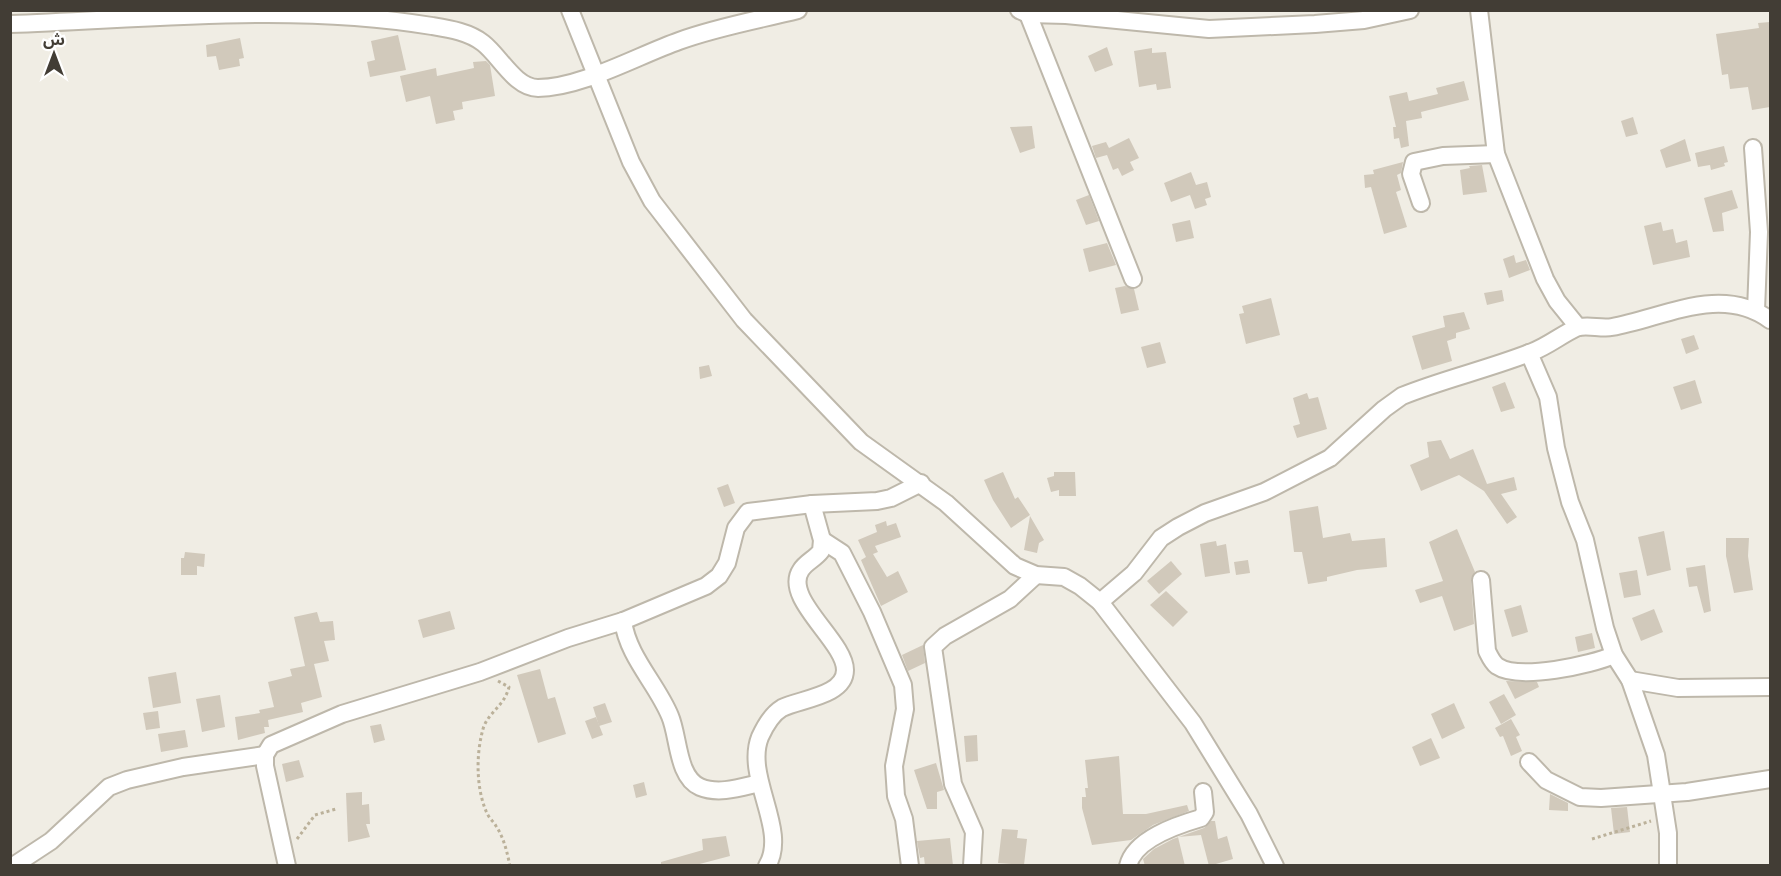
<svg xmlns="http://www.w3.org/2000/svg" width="1781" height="876" font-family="'Asap Condensed','Noto Sans Arabic',sans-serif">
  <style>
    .building { fill: #d1c9bb }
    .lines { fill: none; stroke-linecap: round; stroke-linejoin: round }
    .minor-casing { stroke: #beb8ab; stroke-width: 20 }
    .path { stroke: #bbb19a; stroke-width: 3; stroke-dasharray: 3 3; stroke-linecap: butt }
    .minor { stroke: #fff; stroke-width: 16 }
  </style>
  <rect width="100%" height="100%" fill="#f0ede4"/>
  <!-- building -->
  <g class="building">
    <polygon points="1770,22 1770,107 1752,110 1748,87 1730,89 1728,74 1722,75 1716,34 1759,28 1758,23"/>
    <polygon points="398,35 406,70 370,77 367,62 375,60 371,41"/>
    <polygon points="240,38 244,58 239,59 240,66 219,70 216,56 207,57 206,45"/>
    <polygon points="1107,47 1113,65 1095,72 1088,56"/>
    <polygon points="1152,48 1152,53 1166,52 1171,88 1157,90 1156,84 1139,87 1134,51"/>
    <polygon points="486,61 490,65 495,96 462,102 463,109 453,111 455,120 436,124 430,96 406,102 400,76 436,68 437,76 474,68 473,62"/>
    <polygon points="1464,81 1469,100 1421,112 1422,118 1406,121 1409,146 1401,148 1399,138 1394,139 1393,127 1396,127 1389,96 1407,92 1409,101 1438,94 1436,88"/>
    <polygon points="1633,117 1638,134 1626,137 1621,121"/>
    <polygon points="1032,126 1035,148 1020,153 1010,127"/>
    <polygon points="1129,138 1139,158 1130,162 1134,170 1122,176 1118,168 1113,170 1107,155 1096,158 1092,146 1106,142 1109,148"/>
    <polygon points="1685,139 1691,161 1666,168 1660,150"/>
    <polygon points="1724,146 1728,162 1724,163 1725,166 1711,170 1710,165 1698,167 1695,153"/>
    <polygon points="1403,162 1401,173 1397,175 1401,190 1396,192 1407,227 1384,234 1371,187 1365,188 1364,175 1374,174 1373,170"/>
    <polygon points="1482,165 1487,192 1463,195 1460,170 1470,168 1469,166"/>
    <polygon points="1191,172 1196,185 1207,182 1211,197 1205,199 1207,205 1195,209 1190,195 1171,202 1164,183"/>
    <polygon points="1732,190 1738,208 1722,213 1724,231 1713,232 1704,198"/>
    <polygon points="1089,195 1099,221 1086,225 1076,200"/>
    <polygon points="1190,220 1194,238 1176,242 1172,224"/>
    <polygon points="1661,222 1663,231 1673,229 1676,243 1687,240 1690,257 1653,265 1644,226"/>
    <polygon points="1107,243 1116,265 1089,272 1083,249"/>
    <polygon points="1514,255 1516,263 1526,260 1530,270 1509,278 1503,259"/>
    <polygon points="1125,286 1134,289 1139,310 1121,314 1115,288"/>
    <polygon points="1502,290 1504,301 1487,305 1484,293"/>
    <polygon points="1271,298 1280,335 1246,344 1239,314 1244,313 1242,306"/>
    <polygon points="1464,312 1470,329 1456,333 1456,338 1447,341 1452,361 1422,370 1412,336 1445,327 1443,316"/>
    <polygon points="1694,335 1699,349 1686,354 1681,339"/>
    <polygon points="1160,342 1166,363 1147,368 1141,347"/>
    <polygon points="709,365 712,376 700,379 699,367"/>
    <polygon points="1695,380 1702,403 1681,410 1673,387"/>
    <polygon points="1505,382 1515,408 1501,412 1492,387"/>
    <polygon points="1307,393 1309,399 1318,397 1327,429 1297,438 1293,426 1300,424 1293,398"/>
    <polygon points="1441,440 1450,459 1473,449 1487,484 1514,477 1517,490 1501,494 1517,517 1507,524 1484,491 1459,475 1421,491 1410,465 1429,457 1427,442"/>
    <polygon points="1003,472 1015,499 1018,497 1030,515 1011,528 993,500 984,480"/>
    <polygon points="1054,472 1075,472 1076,496 1059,496 1059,490 1051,492 1047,478 1054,476"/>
    <polygon points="728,484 735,503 724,507 717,488"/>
    <polygon points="1318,506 1323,538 1350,533 1352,541 1385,538 1387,567 1357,570 1327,577 1327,581 1308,584 1302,552 1294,552 1289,511"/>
    <polygon points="1030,516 1044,540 1039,543 1037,553 1024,550"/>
    <polygon points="886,521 887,526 896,523 901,537 875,546 878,552 873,554 887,577 898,571 908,592 881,606 861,560 866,557 858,540 877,532 875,525"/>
    <polygon points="1457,529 1475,572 1471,581 1474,624 1454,631 1442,596 1420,603 1415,590 1443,581 1429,542"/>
    <polygon points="1664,531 1671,570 1647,576 1638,537"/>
    <polygon points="1726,538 1749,538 1748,556 1753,590 1734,593 1726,556"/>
    <polygon points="1216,541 1217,546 1226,544 1230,573 1205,577 1200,544"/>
    <polygon points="185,552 205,554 204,567 197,566 197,575 181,575 181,558 184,558"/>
    <polygon points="1248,560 1250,573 1236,575 1234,562"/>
    <polygon points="1171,561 1182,574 1159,594 1147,581"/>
    <polygon points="1705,565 1711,611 1704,613 1697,586 1689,587 1686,568"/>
    <polygon points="1637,570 1641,595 1624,598 1619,573"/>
    <polygon points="1166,591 1188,612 1173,627 1150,605"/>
    <polygon points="1521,605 1528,632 1512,637 1504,610"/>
    <polygon points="1654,609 1663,632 1641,641 1632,618"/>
    <polygon points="450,611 455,629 423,638 418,620"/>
    <polygon points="317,612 320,622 333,621 335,640 324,641 329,661 314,664 322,697 301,703 303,712 268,720 269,727 264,727 265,733 238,740 235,717 260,713 259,710 274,707 268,682 292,676 290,669 305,666 294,617"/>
    <polygon points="1592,633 1595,648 1578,652 1575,637"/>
    <polygon points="923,645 925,663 908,671 902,655"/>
    <polygon points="540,669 548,699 555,697 566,734 538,743 517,675"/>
    <polygon points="176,672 181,703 153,708 148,677"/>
    <polygon points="1506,681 1537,682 1539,687 1515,699"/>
    <polygon points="1504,694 1516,715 1501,724 1489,702"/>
    <polygon points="220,695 225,727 202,732 196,699"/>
    <polygon points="605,703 612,722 599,726 593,707"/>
    <polygon points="1454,703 1465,728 1442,739 1431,714"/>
    <polygon points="158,711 160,728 146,730 143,713"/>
    <polygon points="596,717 603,735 592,739 585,721"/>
    <polygon points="1511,719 1520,735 1516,737 1522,751 1511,756 1503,736 1500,737 1495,728"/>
    <polygon points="381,724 385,740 374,743 370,726"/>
    <polygon points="185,730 188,747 161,752 158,734"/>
    <polygon points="977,735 978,761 966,762 964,736"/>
    <polygon points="1431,738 1440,758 1420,766 1412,747"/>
    <polygon points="1119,756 1123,814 1146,814 1187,805 1189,811 1153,825 1131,840 1092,845 1082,808 1082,797 1086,797 1085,788 1088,788 1085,760"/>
    <polygon points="299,760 304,777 286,782 282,764"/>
    <polygon points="936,763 944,790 937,792 937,809 927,809 914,770"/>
    <polygon points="644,782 647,795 636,798 633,785"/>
    <polygon points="362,792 362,805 369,804 370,824 366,824 370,837 348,842 346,793"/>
    <polygon points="1550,794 1568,803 1568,811 1549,810"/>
    <polygon points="1627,807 1630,832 1614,834 1611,808"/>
    <polygon points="1211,821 1215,821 1218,839 1227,836 1233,859 1209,866 1201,835 1178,837 1185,866 1145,866 1143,859 1154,849 1173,839 1204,828"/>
    <polygon points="1002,829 1018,830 1017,838 1027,839 1024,865 998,863"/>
    <polygon points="726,836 730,856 692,866 661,866 661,862 703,850 702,839"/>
    <polygon points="950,838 953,866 925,866 924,857 920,858 917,841"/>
  </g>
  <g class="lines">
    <defs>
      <g id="minor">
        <polyline points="570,10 631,162 652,201 744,320 861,442 946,503 1015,566 1036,575 1064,577 1080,586 1100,602"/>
        <polyline points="1019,10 1028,14 1066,15 1209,29 1315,24 1364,20 1410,10"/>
        <polyline points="1479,10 1496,154 1545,279 1557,301 1578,327"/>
        <polyline points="1028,14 1133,279"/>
        <path d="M10,24C150,19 294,3 432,26C450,29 469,32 483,43C500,56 515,88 538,88C581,88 639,55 679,41C717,27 758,20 798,10"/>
        <polyline points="1753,148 1759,232 1756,311"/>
        <polyline points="1421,203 1411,174 1414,162 1443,156 1496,154"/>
        <polyline points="1529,353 1548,397 1556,448 1570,502 1585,540 1605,628 1614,655 1630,680 1656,755 1668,833 1668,866"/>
        <polyline points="822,540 842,553 872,612 903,685 905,709 894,766 896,796 904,819 910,866"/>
        <path d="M1481,580L1487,651C1490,657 1492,662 1497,666C1519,681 1591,665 1614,655"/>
        <path d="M623,621C628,657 657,684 670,716C679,737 677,777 700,787C719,795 742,787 760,783"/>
        <polyline points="1630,680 1678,688 1770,687"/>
        <polyline points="1529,762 1546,780 1580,797 1601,798 1687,792 1770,779"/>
        <polyline points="13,866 51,841 109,787 127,780 183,767 265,755"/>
        <polyline points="287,866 265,766 265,755 271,745 342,714 480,672 568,638 623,621 706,586 719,576 727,563 736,528 748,512 812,504 877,501 891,498 921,483"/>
        <path d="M767,866C789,830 744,777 760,737C765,726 772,714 782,708C800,699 845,696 845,670C845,641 782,598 801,570C806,562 815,559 821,551L822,540L812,504"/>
        <polyline points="972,866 974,832 953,784 933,647 945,636 1010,599 1036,575"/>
        <path d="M1128,866C1134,839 1177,825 1201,818L1205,812L1203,792"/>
        <path d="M1275,866L1249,814L1193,723L1100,602L1134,573L1161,538L1178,527L1205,513L1264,492L1330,458L1384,409L1402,396C1444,379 1489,369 1532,352C1548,346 1561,335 1576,328C1585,324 1601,329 1612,327C1663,318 1721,284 1770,320"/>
      </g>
    </defs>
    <!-- minor casing -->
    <use href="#minor" class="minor-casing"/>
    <!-- path -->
    <g class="path">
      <path d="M498,681L509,687C504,707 488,712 483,729C476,754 476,787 486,811C488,817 493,821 496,826C504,838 507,852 510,866"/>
      <polyline points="297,839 315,815 336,809"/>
      <polyline points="1592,839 1651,821"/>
    </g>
    <!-- minor -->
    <use href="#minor" class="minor"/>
  </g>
  <!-- border -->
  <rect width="1781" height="876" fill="none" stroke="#423d35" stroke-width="24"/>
  <!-- north arrow -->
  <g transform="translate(54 54)" stroke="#ffffff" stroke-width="4.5" paint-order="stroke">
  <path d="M0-4.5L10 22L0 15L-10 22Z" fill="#423d35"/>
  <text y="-9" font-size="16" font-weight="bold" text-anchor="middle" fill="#423d35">ش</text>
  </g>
</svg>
